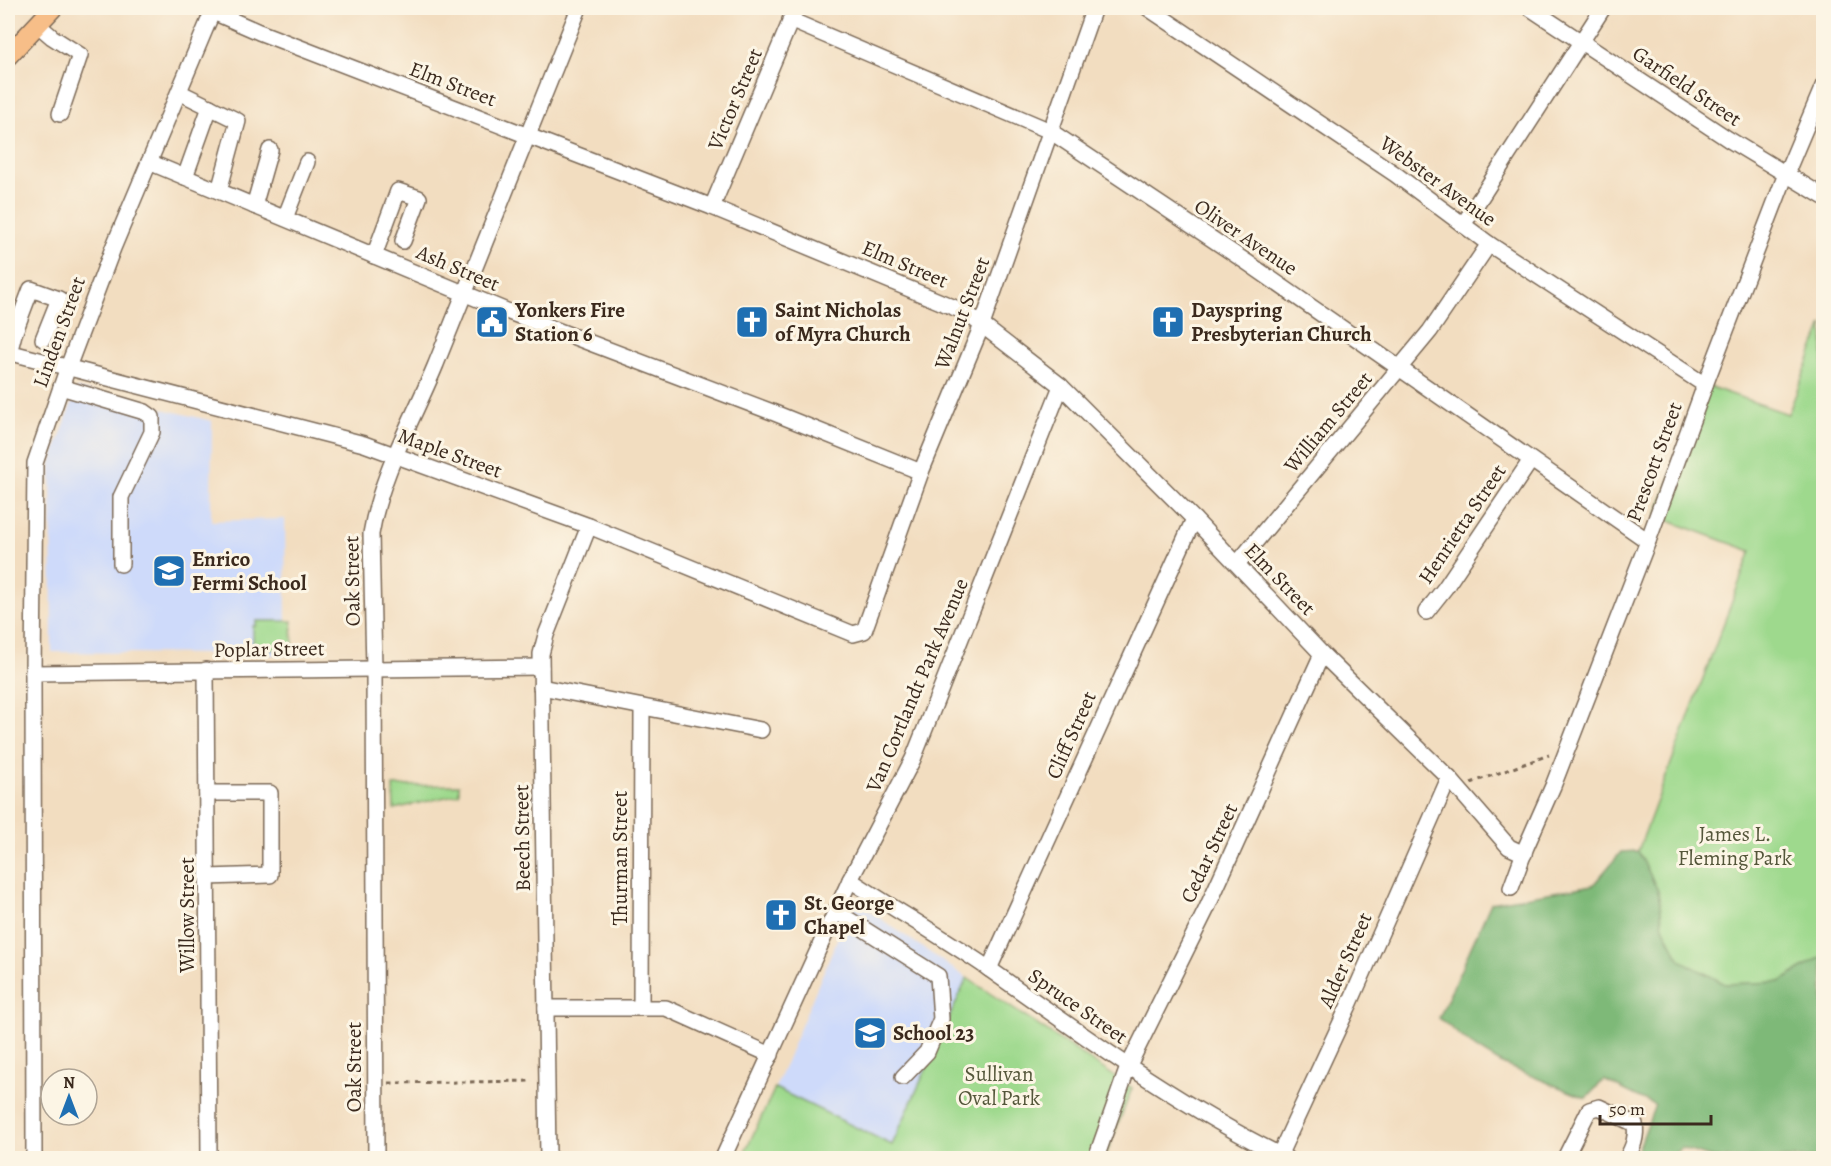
<svg xmlns="http://www.w3.org/2000/svg" width="1831" height="1166" font-family="Alegreya,serif">
  <style>
    .built { fill: #cedafa }
    .green { fill: #9ed98d; stroke: #6c8256; stroke-width: 1.5 }
    .forest { fill: #7eb978; stroke: #5c724b; stroke-width: 1.5 }
    .lines { fill: none; stroke-linecap: round; stroke-linejoin: round }
    .minor-casing { stroke: #7b6957; stroke-width: 18 }
    .major-casing { stroke: #7b6957; stroke-width: 21 }
    .path { stroke: #7b6957; stroke-width: 3; stroke-dasharray: 4.5 4.5; stroke-linecap: butt }
    .minor { stroke: #fff; stroke-width: 15 }
    .major { stroke: #f7be88; stroke-width: 18 }
    .labels { text-anchor: middle; dominant-baseline: central; stroke-width: 6; stroke-linejoin: round; paint-order: stroke }
    .street-label { font-size: 21px; fill: #3b2a1e; stroke: #fcf5e5 }
    .poi-label { font-size: 21px; font-weight: bold; fill: #3b2a1e; stroke: #fcf5e5; text-anchor: start }
    .park-label { font-size: 21px; fill: #54563a; stroke: #fcf5e5 }
  </style>
  <rect width="100%" height="100%" fill="#fcf5e5"/>
  <filter id="ink" filterUnits="userSpaceOnUse"><feTurbulence type="fractalNoise" baseFrequency=".0167" numOctaves="2"/><feDisplacementMap in="SourceGraphic" scale="12" xChannelSelector="R" yChannelSelector="G"/><feConvolveMatrix kernelMatrix="1 2 1 2 8 2 1 2 1" color-interpolation-filters="sRGB"/></filter>
  <filter id="wash" filterUnits="userSpaceOnUse"><feTurbulence type="fractalNoise" baseFrequency=".008" numOctaves="4" result="noise"/><feDisplacementMap in="SourceGraphic" scale="24" xChannelSelector="R" yChannelSelector="G"/><feGaussianBlur stdDeviation="1.35" result="paint"/><feColorMatrix in="noise" values="0 0 0 0 0 0 0 0 0 0 0 0 0 0 0 0 0 1.4 0 .05"/><feComposite in="paint" operator="in"/></filter>
  <g filter="url(#wash)">
    <rect width="100%" height="100%" fill="#f2ddc0"/>
    <!-- built -->
    <g class="built">
      <polygon points="77,388 212,421 211,521 285,519 286,620 292,621 294,655 52,652 51,463"/>
      <polygon points="856,902 967,978 892,1145 775,1088 841,930"/>
    </g>
    <!-- green -->
    <g class="green">
      <polygon points="1823,324 1823,956 1780,982 1725,984 1679,960 1663,927 1658,891 1638,851 1751,551 1656,516 1705,385 1788,414"/>
      <polygon points="256,621 292,621 293,649 253,650 253,626 256,626"/>
      <polygon points="459,785 459,794 394,809 393,786"/>
      <polygon points="967,978 1132,1088 1105,1158 742,1158 775,1088 892,1145"/>
    </g>
    <!-- forest -->
    <polygon class="forest" points="1638,851 1658,891 1663,927 1680,960 1725,984 1780,982 1823,956 1823,1158 1713,1158 1681,1148 1669,1158 1635,1158 1655,1105 1604,1080 1586,1098 1502,1064 1473,1046 1439,1018 1491,903 1593,885 1621,852"/>
  </g>
  <g filter="url(#ink)">
    <g class="lines">
      <defs>
        <g id="minor">
          <polyline points="204,8 259,32 712,207 965,312 1061,386 1194,519 1322,654 1449,778 1509,847 1524,854"/>
          <polyline points="1148,8 1395,174 1489,244 1705,385"/>
          <polyline points="1530,8 1728,139 1824,197"/>
          <polyline points="790,20 1050,131 1248,263 1648,541"/>
          <polyline points="37,24 52,37 80,55 60,114"/>
          <polyline points="179,92 238,121 219,191"/>
          <polyline points="149,162 509,312 772,412 921,472"/>
          <polyline points="185,177 210,107"/>
          <polyline points="254,206 270,150"/>
          <polyline points="712,207 796,8"/>
          <polyline points="285,218 307,162"/>
          <polyline points="1463,225 1603,8"/>
          <polyline points="374,256 398,191 419,198 403,241"/>
          <polyline points="8,352 364,444 589,526 853,634 864,631 921,472 982,325 1094,8"/>
          <polyline points="9,353 14,334 31,289 59,299 43,339"/>
          <polyline points="61,387 145,412 152,417 152,432 121,497 121,564"/>
          <polyline points="1237,564 1430,331 1489,244"/>
          <polyline points="1426,612 1445,588 1531,460"/>
          <polyline points="206,670 209,1158"/>
          <polyline points="33,673 541,667"/>
          <polyline points="541,687 761,730"/>
          <polyline points="207,793 270,793 270,875 207,877"/>
          <path d="M850,880C897,911 946,939 992,971C1087,1038 1181,1107 1286,1158"/>
          <polyline points="1511,888 1526,847 1553,786 1648,541 1705,385 1786,174 1824,84"/>
          <polyline points="837,912 938,976 941,1019 927,1052 903,1077"/>
          <polyline points="989,969 1194,519"/>
          <polyline points="546,1008 666,1008 771,1055"/>
          <polyline points="641,1008 642,707"/>
          <polyline points="34,1158 33,673 35,463 68,367 113,248 214,8"/>
          <path d="M376,1158L374,669L371,534C381,473 413,420 436,364C484,245 532,126 579,8"/>
          <polyline points="548,1158 541,654 546,635 589,526"/>
          <polyline points="723,1158 850,880 913,759 1061,386"/>
          <polyline points="1096,1158 1128,1067 1206,910 1322,654"/>
          <polyline points="1278,1158 1350,1003 1449,778"/>
          <path d="M1565,1158L1589,1110L1599,1107L1635,1124C1637,1137 1633,1147 1627,1158"/>
        </g>
        <polyline id="major" points="8,56 53,8"/>
      </defs>
      <!-- minor casing -->
      <use href="#minor" class="minor-casing"/>
      <!-- major casing -->
      <use href="#major" class="major-casing"/>
      <!-- path -->
      <g class="path">
        <polyline points="1471,783 1549,755"/>
        <polyline points="389,1083 533,1081"/>
      </g>
      <!-- minor -->
      <use href="#minor" class="minor"/>
      <!-- major -->
      <use href="#major" class="major"/>
    </g>
  </g>
  <!-- icons -->
  <defs>
    <symbol id="civic-square" viewBox="-11 -11 22 22"><rect x="-9" y="-9" width="18" height="18" rx="4" fill="#1f6fb2" stroke="#fcf5e5"/><path d="M-.6-6.5H3V-4.5H.6V-3L4-1V1h2V6H-6V1h2V-1L-.6-3ZM-1.2 2.5V6h2.4V2.5Z" fill="#fff"/></symbol>
    <symbol id="church-square" viewBox="-11 -11 22 22"><rect x="-9" y="-9" width="18" height="18" rx="4" fill="#1f6fb2" stroke="#fcf5e5"/><path d="M-1.2-6h2.4v3.5h3.3v2.4h-3.3V6h-2.4V-.1h-3.3v-2.4h3.3Z" fill="#fff"/></symbol>
    <symbol id="school-square" viewBox="-11 -11 22 22"><rect x="-9" y="-9" width="18" height="18" rx="4" fill="#1f6fb2" stroke="#fcf5e5"/><path d="M0-5L7-2L0 1L-7-2ZM-4 1L0 2.5L4 1V4Q0 6-4 4Z" fill="#fff"/></symbol>
  </defs>
  <g fill-rule="evenodd">
    <use href="#civic-square" x="473" y="303" width="38" height="38"/>
    <use href="#church-square" x="733" y="303" width="38" height="38"/>
    <use href="#church-square" x="1149" y="303" width="38" height="38"/>
    <use href="#school-square" x="150" y="552" width="38" height="38"/>
    <use href="#church-square" x="762" y="896" width="38" height="38"/>
    <use href="#school-square" x="851" y="1014" width="38" height="38"/>
  </g>
  <g class="labels">
    <!-- street labels -->
    <g class="street-label">
      <text transform="translate(453 84) rotate(21)">Elm Street</text>
      <text transform="translate(1687 86) rotate(34)">Garfield Street</text>
      <text transform="translate(735 99) rotate(-67)">Victor Street</text>
      <text transform="translate(1438 181) rotate(36)">Webster Avenue</text>
      <text transform="translate(1246 237) rotate(34)">Oliver Avenue</text>
      <text transform="translate(905 264) rotate(23)">Elm Street</text>
      <text transform="translate(458 268) rotate(23)">Ash Street</text>
      <text transform="translate(962 313) rotate(-69)">Walnut Street</text>
      <text transform="translate(59 332) rotate(-70)">Linden Street</text>
      <text transform="translate(1328 422) rotate(-50)">William Street</text>
      <text transform="translate(450 453) rotate(20)">Maple Street</text>
      <text transform="translate(1654 462) rotate(-70)">Prescott Street</text>
      <text transform="translate(1462 524) rotate(-56)">Henrietta Street</text>
      <text transform="translate(1280 579) rotate(46)">Elm Street</text>
      <text transform="translate(352 581) rotate(-91)">Oak Street</text>
      <text transform="translate(269 649) rotate(-1)">Poplar Street</text>
      <text transform="translate(917 685) rotate(-67)">Van Cortlandt Park Avenue</text>
      <text transform="translate(1071 735) rotate(-66)">Cliff Street</text>
      <text transform="translate(522 838) rotate(-91)">Beech Street</text>
      <text transform="translate(1209 853) rotate(-65)">Cedar Street</text>
      <text transform="translate(620 858) rotate(-90)">Thurman Street</text>
      <text transform="translate(187 915) rotate(-90)">Willow Street</text>
      <text transform="translate(1345 960) rotate(-66)">Alder Street</text>
      <text transform="translate(1078 1006) rotate(35)">Spruce Street</text>
      <text transform="translate(354 1067) rotate(-90)">Oak Street</text>
    </g>
    <!-- poi labels -->
    <g class="poi-label">
      <text x="515" y="310">Yonkers Fire<tspan x="515" dy="24">Station 6</tspan></text>
      <text x="775" y="310">Saint Nicholas<tspan x="775" dy="24">of Myra Church</tspan></text>
      <text x="1191" y="310">Dayspring<tspan x="1191" dy="24">Presbyterian Church</tspan></text>
      <text x="192" y="559">Enrico<tspan x="192" dy="24">Fermi School</tspan></text>
      <text x="804" y="903">St. George<tspan x="804" dy="24">Chapel</tspan></text>
      <text x="893" y="1033">School 23</text>
    </g>
    <!-- park labels -->
    <g class="park-label">
      <text x="1735" y="834">James L.<tspan x="1735" dy="24">Fleming Park</tspan></text>
      <text x="999" y="1074">Sullivan<tspan x="999" dy="24">Oval Park</tspan></text>
    </g>
  </g>
  <!-- margin -->
  <rect width="1831" height="1166" fill="none" stroke="#fcf5e5" stroke-width="30"/>
  <!-- north arrow -->
  <g transform="translate(69 1097)"><circle r="28" fill="#fcf5e5" stroke="#afa495" stroke-width="1.5"/>
  <path d="M0-4.5L10 22L0 15L-10 22Z" fill="#1f6fb2"/>
  <text y="-9" font-size="16" font-weight="bold" text-anchor="middle" fill="#3b2a1e">N</text>
  </g>
  <!-- scale -->
  <path d="M1600 1115v9h111v-9" fill="none" stroke="#3b2a1e" stroke-width="3"/>
  <text x="1609" y="1115" font-size="18" fill="#3b2a1e" stroke="#fcf5e5" stroke-width="4.5" paint-order="stroke">50 m</text>
</svg>
